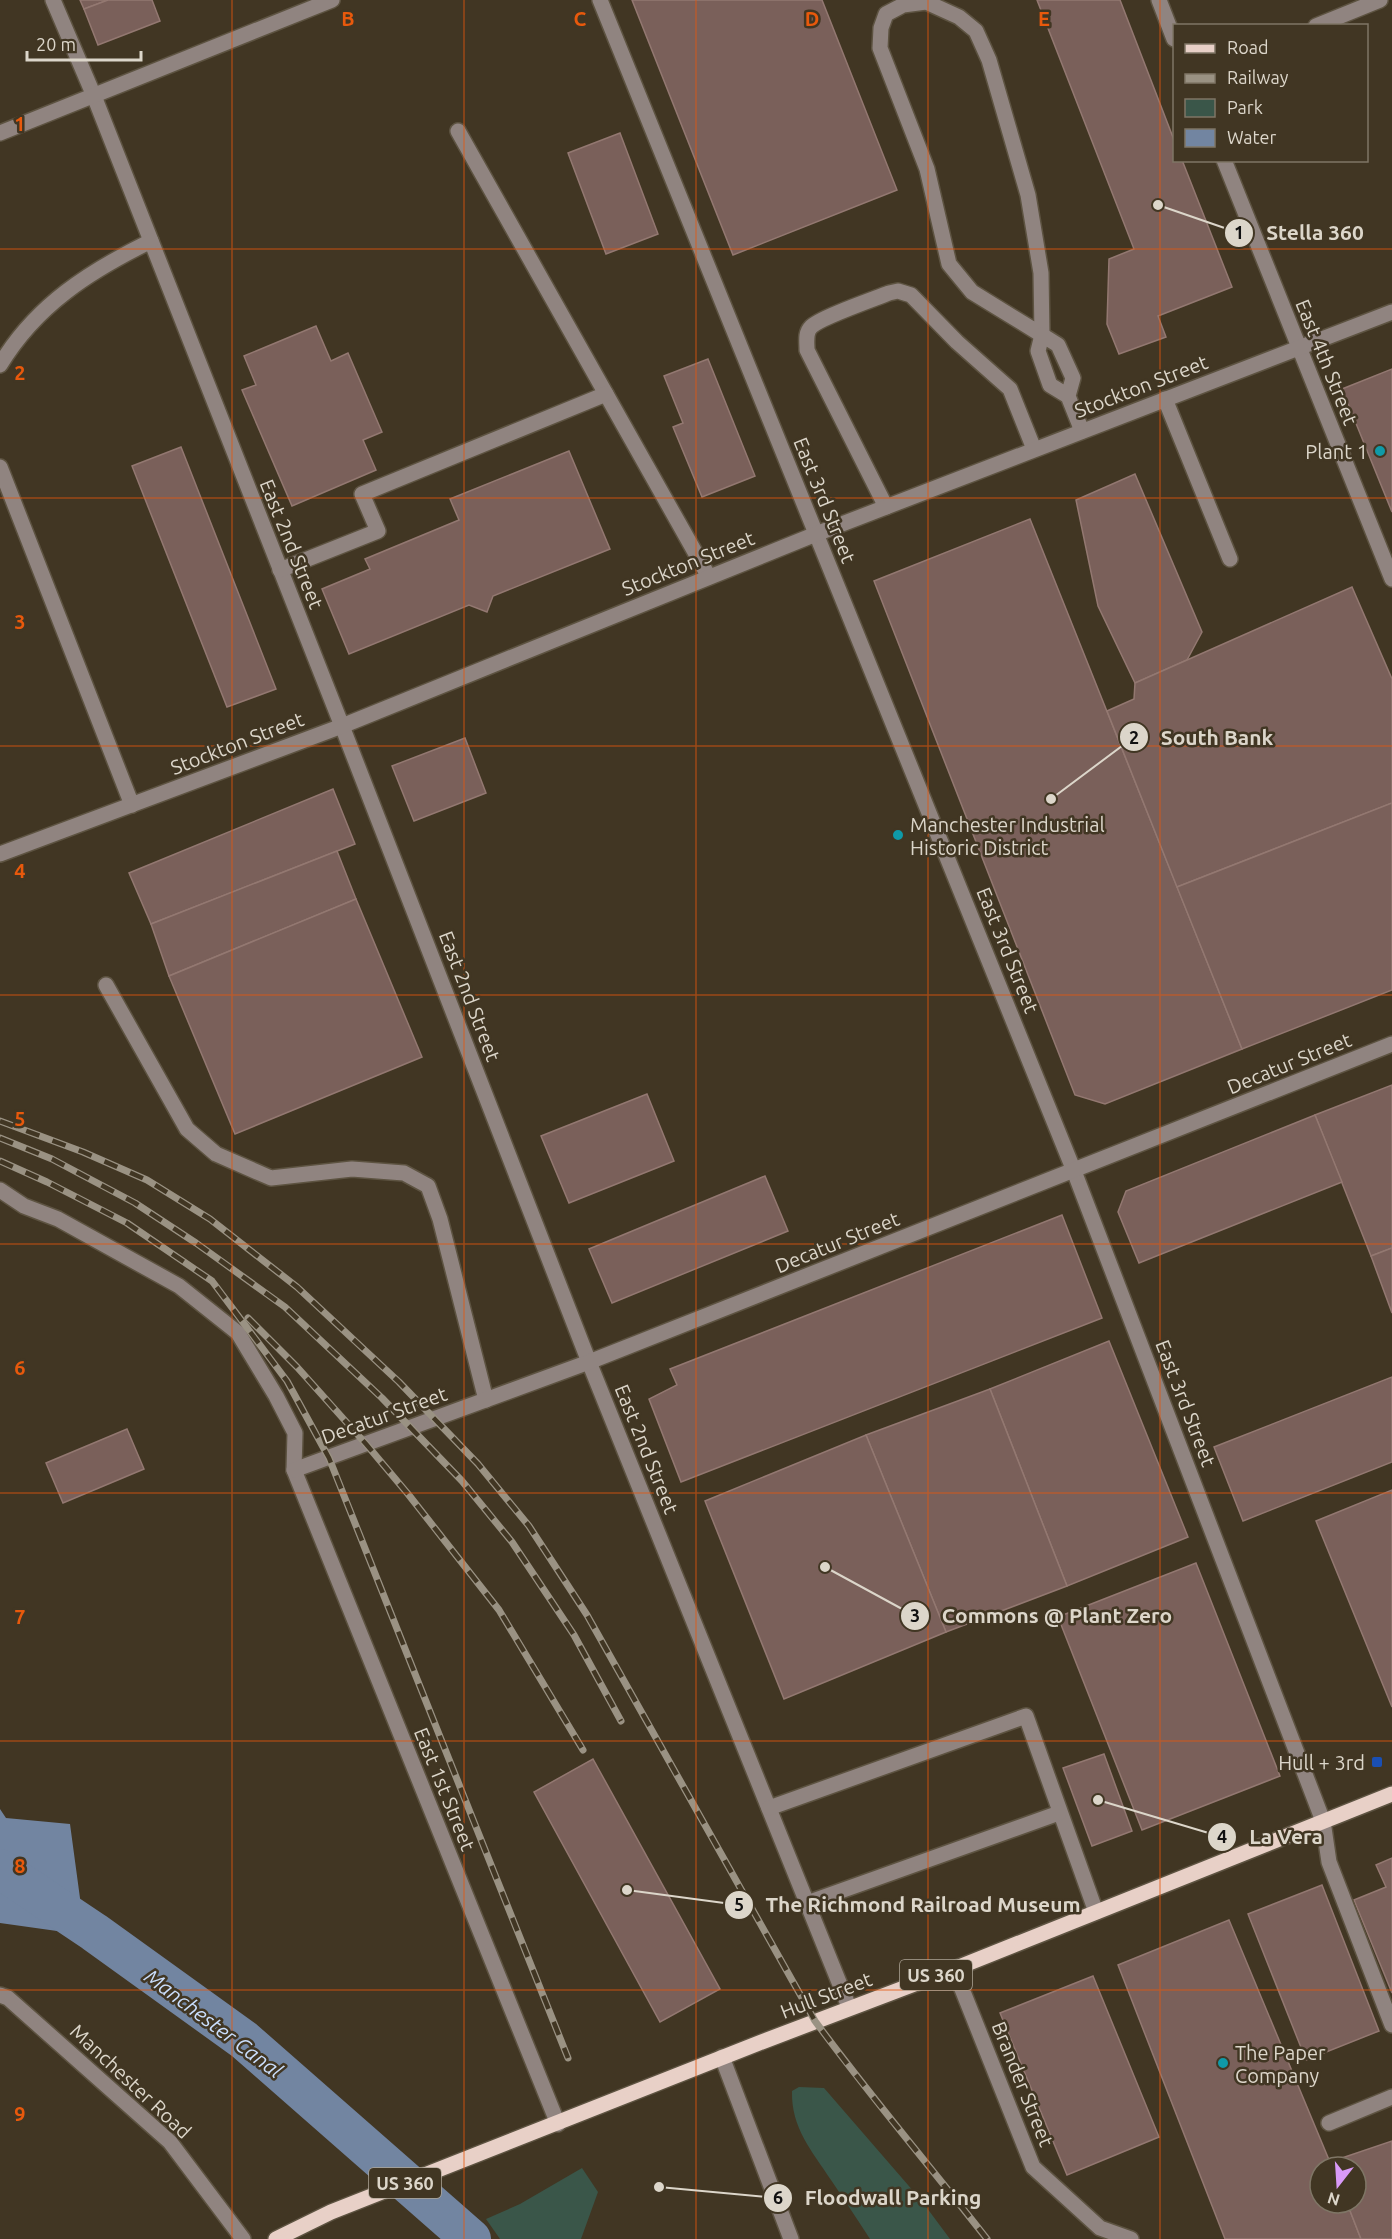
<svg xmlns="http://www.w3.org/2000/svg" width="1392" height="2239" font-family="Ubuntu,sans-serif">
  <style>
    .green { fill: #3a5649 }
    .water { fill: #7285a1 }
    .lines { fill: none; stroke-linecap: round; stroke-linejoin: round }
    .canal { stroke: #7285a1; stroke-width: 40 }
    .building { fill: #7a605a; stroke: #937871; stroke-width: 1.5 }
    .minor-casing { stroke: #5d5341; stroke-width: 18 }
    .major-casing { stroke: #5d5341; stroke-width: 18 }
    .minor { stroke: #908480; stroke-width: 15 }
    .major { stroke: #e8d0c7; stroke-width: 15 }
    .rail-casing { stroke: #9a9283; stroke-width: 7 }
    .rail { stroke: #413623; stroke-width: 4.5; stroke-dasharray: 14; stroke-linecap: butt }
    .grid { fill: none; stroke: #e8590c; stroke-width: 1.5; stroke-opacity: 0.55 }
    .culture-dot { fill: #0f9aa8; stroke: #413623; stroke-width: 2 }
    .transit-dot { fill: #1a4fb4; stroke: #413623; stroke-width: 2 }
    .labels { text-anchor: middle; dominant-baseline: central; stroke-width: 5; stroke-linejoin: round; paint-order: stroke }
    .shield { fill: #413623; stroke: #aea698; stroke-width: 1.5 }
    .shield-label { font-size: 18px; font-weight: bold; fill: #dcd6ca }
    .street-label { font-size: 20px; fill: #dcd6ca; stroke: #413623 }
    .poi-label { font-size: 20px; fill: #dcd6ca; stroke: #413623; text-anchor: end }
    .water-label { font-size: 21px; font-style: italic; fill: #cadefc; stroke: #413623 }
    .grid-label { font-size: 20px; text-anchor: middle; font-weight: bold; fill: #e8590c; stroke: #413623; stroke-width: 5; stroke-linejoin: round; paint-order: stroke }
    .leader { fill: none; stroke: #dcd6ca; stroke-width: 2 }
    .callout-dot { fill: #dcd6ca; stroke: #413623; stroke-width: 2 }
    .mark-label { font-size: 18px; text-anchor: middle; font-weight: bold; fill: #111 }
    .callout-label { font-size: 21px; text-anchor: middle; font-weight: bold; fill: #dcd6ca; stroke: #413623; stroke-width: 5; stroke-linejoin: round; paint-order: stroke }
  </style>
  <rect width="100%" height="100%" fill="#413623"/>
  <!-- green -->
  <g class="green">
    <path d="M799,2087L824,2088L921,2200L950,2239H870C857,2219 844,2199 831,2180C812,2151 791,2128 792,2091Z"/>
    <polygon points="582,2168 598,2192 581,2239 500,2239 486,2219 520,2204"/>
  </g>
  <!-- water -->
  <polygon class="water" points="0,1809 6,1818 70,1824 82,1913 57,1931 0,1923"/>
  <g class="lines">
    <!-- canal -->
    <polyline class="canal" points="0,1869 94,1932 244,2040 471,2239"/>
  </g>
  <!-- building -->
  <g class="building">
    <polygon points="80,0 108,0 84,9"/>
    <polygon points="108,0 152,0 160,21 98,45 84,9"/>
    <polygon points="632,0 822,0 897,190 733,255"/>
    <polygon points="1037,0 1120,0 1174,140 1174,160 1182,160 1232,287 1158,316 1166,337 1119,354 1107,324 1109,259 1134,249"/>
    <polygon points="620,133 658,234 606,254 568,153"/>
    <polygon points="316,326 331,361 348,353 382,432 363,440 376,470 292,506 242,390 256,385 244,356"/>
    <polygon points="708,359 755,476 702,497 673,427 683,423 664,376"/>
    <polygon points="1392,369 1392,512 1342,389"/>
    <polygon points="181,447 276,689 227,707 132,466"/>
    <polygon points="569,451 610,549 493,596 487,612 469,605 349,654 322,589 370,569 365,559 459,520 450,499"/>
    <polygon points="1135,474 1202,632 1187,660 1135,683 1098,606 1076,500"/>
    <polygon points="1030,519 1242,1049 1105,1104 1075,1095 874,581"/>
    <polygon points="1352,587 1392,679 1392,803 1177,887 1107,711 1134,699 1135,683"/>
    <polygon points="465,738 486,793 414,821 392,766"/>
    <polygon points="333,789 355,844 151,924 129,873"/>
    <polygon points="1392,803 1392,990 1242,1049 1177,887"/>
    <polygon points="337,851 356,899 169,976 151,924"/>
    <polygon points="356,899 422,1057 235,1134 169,976"/>
    <polygon points="1392,1085 1392,1248 1371,1256 1315,1115"/>
    <polygon points="647,1094 674,1161 569,1203 541,1136"/>
    <polygon points="1315,1115 1342,1182 1139,1263 1118,1212 1126,1191"/>
    <polygon points="765,1176 788,1231 612,1303 589,1249"/>
    <polygon points="1062,1215 1102,1318 681,1482 649,1399 677,1385 670,1369"/>
    <polygon points="1392,1248 1392,1313 1371,1256"/>
    <polygon points="1109,1341 1188,1537 1067,1586 990,1389"/>
    <polygon points="1392,1377 1392,1462 1243,1521 1214,1447"/>
    <polygon points="990,1389 1067,1586 946,1632 866,1435"/>
    <polygon points="127,1429 144,1469 63,1503 46,1463"/>
    <polygon points="866,1435 946,1632 784,1699 705,1501"/>
    <polygon points="1392,1490 1392,1707 1316,1521"/>
    <polygon points="1196,1563 1280,1776 1142,1830 1058,1617"/>
    <polygon points="1104,1754 1132,1831 1092,1846 1063,1768"/>
    <polygon points="593,1759 720,1989 660,2022 534,1792"/>
    <polygon points="1392,1858 1392,1993 1354,1900 1386,1887 1376,1865"/>
    <polygon points="1322,1885 1379,2031 1306,2060 1248,1914"/>
    <polygon points="1229,1920 1332,2167 1320,2167 1320,2203 1347,2203 1361,2239 1225,2239 1118,1965"/>
    <polygon points="1093,1976 1159,2137 1067,2175 1000,2013"/>
    <polygon points="1392,2141 1392,2239 1361,2239 1347,2203 1356,2203 1356,2167 1332,2167 1330,2162"/>
  </g>
  <g class="lines">
    <defs>
      <g id="minor">
        <polyline points="53,0 94,96 342,726 589,1362 849,2007"/>
        <polyline points="600,0 1074,1171 1323,1821 1329,1862 1392,2025"/>
        <polyline points="1159,0 1174,39"/>
        <polygon points="926,2 959,17 976,31 989,60 1028,195 1041,273 1042,335 972,292 949,264 927,169 880,48 881,28 886,14 903,5"/>
        <polyline points="1316,26 1380,0"/>
        <polyline points="458,131 709,577"/>
        <polyline points="0,133 332,0"/>
        <polyline points="1224,160 1392,579"/>
        <path d="M0,365C36,305 90,271 151,241"/>
        <polyline points="1068,396 1073,378 1058,345 1042,335 1038,351 1050,385 1068,396 1082,431"/>
        <polyline points="1165,399 1230,559"/>
        <polyline points="0,467 132,805"/>
        <path d="M886,507L807,350C807,342 805,333 811,327C819,318 874,299 889,293L898,291L911,295L957,342L1010,389L1034,449"/>
        <polyline points="280,570 378,531 362,494 606,394"/>
        <polyline points="0,854 342,726 816,534 1392,312"/>
        <polyline points="106,985 187,1129 216,1154 271,1178 352,1169 404,1173 428,1186 440,1219 486,1400"/>
        <polyline points="0,1190 24,1206 58,1219 179,1286 238,1333 276,1396 295,1433 294,1470 558,2124"/>
        <polyline points="294,1470 589,1362 1392,1044"/>
        <polyline points="769,1808 1026,1716 1096,1912"/>
        <polyline points="807,1903 1059,1813"/>
        <polyline points="954,1969 1033,2167 1100,2228 1131,2239"/>
        <polyline points="0,1995 8,1998 170,2142 243,2239"/>
        <polyline points="722,2057 791,2239"/>
        <polyline points="1329,2123 1392,2097"/>
      </g>
      <polyline id="major" points="276,2239 331,2212 759,2043 954,1969 1392,1794"/>
    </defs>
    <!-- minor casing -->
    <use href="#minor" class="minor-casing"/>
    <!-- major casing -->
    <use href="#major" class="major-casing"/>
    <!-- minor -->
    <use href="#minor" class="minor"/>
    <!-- major -->
    <use href="#major" class="major"/>
    <defs>
      <g id="rail">
        <path d="M0,1121L83,1152L147,1180L210,1219L297,1287L399,1382L478,1464L529,1526L587,1615L815,2021C870,2096 930,2166 987,2239"/>
        <polyline points="0,1138 52,1159 135,1203 196,1243 285,1307 382,1398 462,1481 512,1542 574,1635 621,1721"/>
        <polyline points="0,1161 47,1182 127,1223 212,1281 287,1381 329,1458 568,2058"/>
        <polyline points="248,1318 297,1367 366,1444 408,1494 499,1610 583,1750"/>
      </g>
    </defs>
    <!-- rail casing -->
    <use href="#rail" class="rail-casing"/>
    <!-- rail -->
    <use href="#rail" class="rail"/>
  </g>
  <!-- grid -->
  <path class="grid" d="M232,0V2239M464,0V2239M696,0V2239M928,0V2239M1160,0V2239M0,249H1392M0,498H1392M0,746H1392M0,995H1392M0,1244H1392M0,1493H1392M0,1741H1392M0,1990H1392"/>
  <!-- markers -->
  <g class="culture-dot">
    <circle cx="1380" cy="451" r="6"/>
    <circle cx="898" cy="835" r="6"/>
    <circle cx="1223" cy="2063" r="6"/>
  </g>
  <rect class="transit-dot" x="1371" y="1756" width="12" height="12" rx="3"/>
  <g class="labels">
    <!-- shield labels -->
    <g class="shield">
      <rect x="900" y="1960" width="72" height="30" rx="4.5"/>
      <rect x="369" y="2168" width="72" height="30" rx="4.5"/>
    </g>
    <g class="shield-label">
      <text x="936" y="1975">US 360</text>
      <text x="405" y="2183">US 360</text>
    </g>
    <!-- street labels -->
    <g class="street-label">
      <text transform="translate(1327 362) rotate(68)">East 4th Street</text>
      <text transform="translate(1141 386) rotate(-21)">Stockton Street</text>
      <text transform="translate(825 500) rotate(68)">East 3rd Street</text>
      <text transform="translate(292 544) rotate(68)">East 2nd Street</text>
      <text transform="translate(688 563) rotate(-22)">Stockton Street</text>
      <text transform="translate(237 743) rotate(-21)">Stockton Street</text>
      <text transform="translate(1008 950) rotate(68)">East 3rd Street</text>
      <text transform="translate(470 996) rotate(69)">East 2nd Street</text>
      <text transform="translate(1289 1063) rotate(-22)">Decatur Street</text>
      <text transform="translate(837 1242) rotate(-22)">Decatur Street</text>
      <text transform="translate(1186 1403) rotate(69)">East 3rd Street</text>
      <text transform="translate(384 1415) rotate(-20)">Decatur Street</text>
      <text transform="translate(647 1449) rotate(68)">East 2nd Street</text>
      <text transform="translate(445 1789) rotate(68)">East 1st Street</text>
      <text transform="translate(826 1995) rotate(-21)">Hull Street</text>
      <text transform="translate(131 2081) rotate(43)">Manchester Road</text>
      <text transform="translate(1023 2084) rotate(68)">Brander Street</text>
    </g>
    <!-- poi labels -->
    <g class="poi-label">
      <text x="1368" y="451">Plant 1</text>
      <text x="910" y="824" text-anchor="start">Manchester Industrial<tspan x="910" dy="23">Historic District</tspan></text>
      <text x="1365" y="1762">Hull + 3rd</text>
      <text x="1235" y="2052" text-anchor="start">The Paper<tspan x="1235" dy="23">Company</tspan></text>
    </g>
    <!-- water labels -->
    <g class="water-label">
      <text transform="translate(214 2023) rotate(37)">Manchester Canal</text>
    </g>
  </g>
  <g class="grid-label">
    <text x="348" y="26">B</text>
    <text x="580" y="26">C</text>
    <text x="812" y="26">D</text>
    <text x="1044" y="26">E</text>
    <text x="20" y="131">1</text>
    <text x="20" y="380">2</text>
    <text x="20" y="629">3</text>
    <text x="20" y="878">4</text>
    <text x="20" y="1126">5</text>
    <text x="20" y="1375">6</text>
    <text x="20" y="1624">7</text>
    <text x="20" y="1873">8</text>
    <text x="20" y="2121">9</text>
  </g>
  <!-- callouts -->
  <path class="leader" d="M1158 205L1239 233M1051 799L1134 737M825 1567L915 1616M1098 1800L1222 1837M627 1890L739 1905M659 2187L778 2198"/>
  <g class="callout-dot">
    <circle cx="1158" cy="205" r="6"/>
    <circle cx="1051" cy="799" r="6"/>
    <circle cx="825" cy="1567" r="6"/>
    <circle cx="1098" cy="1800" r="6"/>
    <circle cx="627" cy="1890" r="6"/>
    <circle cx="659" cy="2187" r="6"/>
    <circle cx="1239" cy="233" r="15"/>
    <circle cx="1134" cy="737" r="15"/>
    <circle cx="915" cy="1616" r="15"/>
    <circle cx="1222" cy="1837" r="15"/>
    <circle cx="739" cy="1905" r="15"/>
    <circle cx="778" cy="2198" r="15"/>
  </g>
  <g class="mark-label">
    <text x="1239" y="239">1</text>
    <text x="1134" y="744">2</text>
    <text x="915" y="1622">3</text>
    <text x="1222" y="1843">4</text>
    <text x="739" y="1911">5</text>
    <text x="778" y="2204">6</text>
  </g>
  <g class="callout-label">
    <text x="1315" y="240">Stella 360</text>
    <text x="1217" y="745">South Bank</text>
    <text x="1057" y="1623">Commons @ Plant Zero</text>
    <text x="1286" y="1844">La Vera</text>
    <text x="923" y="1912">The Richmond Railroad Museum</text>
    <text x="893" y="2205">Floodwall Parking</text>
  </g>
  <!-- legend -->
  <rect x="1173" y="24" width="195" height="138" fill="#413623" stroke="#7f7666" stroke-width="1.5"/>
  <rect x="1185" y="44" width="30" height="9" fill="#e8d0c7" stroke="#7f7666" stroke-width="1.5"/>
  <text x="1227" y="54" font-size="18" fill="#dcd6ca">Road</text>
  <rect x="1185" y="74" width="30" height="9" fill="#9a9283" stroke="#7f7666" stroke-width="1.5"/>
  <text x="1227" y="84" font-size="18" fill="#dcd6ca">Railway</text>
  <rect x="1185" y="99" width="30" height="18" fill="#3a5649" stroke="#7f7666" stroke-width="1.5"/>
  <text x="1227" y="114" font-size="18" fill="#dcd6ca">Park</text>
  <rect x="1185" y="129" width="30" height="18" fill="#7285a1" stroke="#7f7666" stroke-width="1.5"/>
  <text x="1227" y="144" font-size="18" fill="#dcd6ca">Water</text>
  <!-- north arrow -->
  <g transform="translate(1338 2185) rotate(197)"><circle r="28" fill="#413623" stroke="#7f7666" stroke-width="1.5"/>
  <path d="M0-4.5L10 22L0 15L-10 22Z" fill="#d99af8"/>
  <text y="-9" font-size="16" font-weight="bold" text-anchor="middle" fill="#dcd6ca">N</text>
  </g>
  <!-- scale -->
  <path d="M27 51v9h114v-9" fill="none" stroke="#dcd6ca" stroke-width="3"/>
  <text x="36" y="51" font-size="18" fill="#dcd6ca" stroke="#413623" stroke-width="4.5" paint-order="stroke">20 m</text>
</svg>
